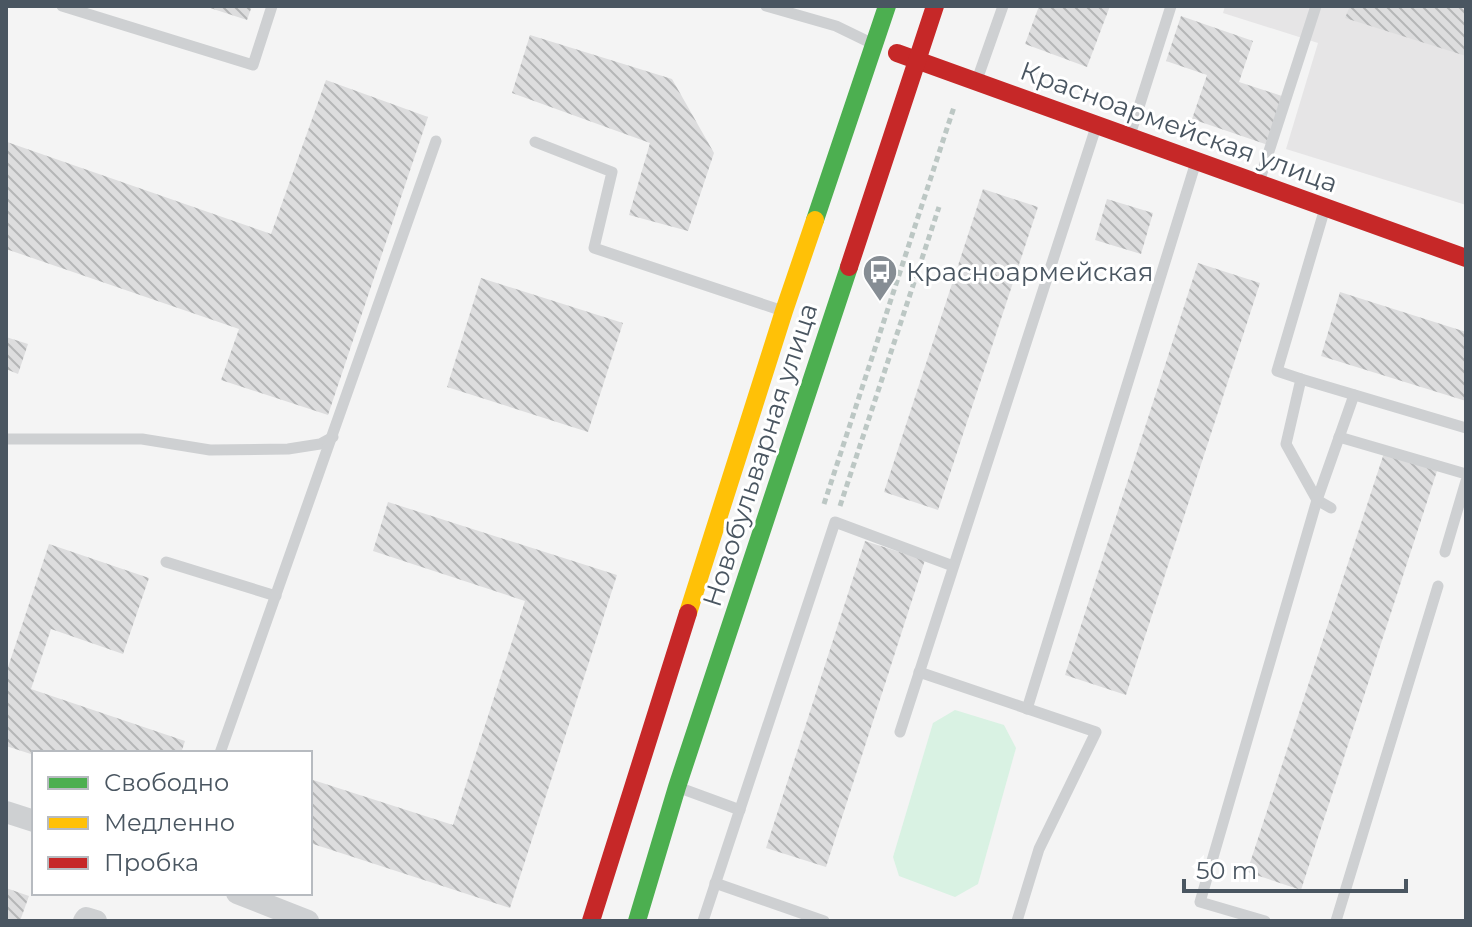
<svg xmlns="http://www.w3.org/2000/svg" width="1472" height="927" font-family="Montserrat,sans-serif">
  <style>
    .education { fill: #e6e5e6 }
    .park { fill: #d9f2e3 }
    .building { fill: url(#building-back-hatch) }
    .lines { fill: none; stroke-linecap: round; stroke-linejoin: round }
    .path { stroke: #bcc7c4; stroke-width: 5; stroke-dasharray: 6 4; stroke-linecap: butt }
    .lane { stroke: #ced0d2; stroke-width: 11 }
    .street { stroke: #ced0d2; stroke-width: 22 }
    .fast { stroke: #4caf50; stroke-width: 18 }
    .slow { stroke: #ffc107; stroke-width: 18 }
    .jam { stroke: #c62828; stroke-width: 18 }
    .labels { text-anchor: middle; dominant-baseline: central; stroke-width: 6; stroke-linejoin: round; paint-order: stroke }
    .street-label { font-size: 26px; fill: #4a5661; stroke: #fff }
    .poi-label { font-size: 26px; fill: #4a5661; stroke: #fff; text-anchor: start }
  </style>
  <defs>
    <pattern id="building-back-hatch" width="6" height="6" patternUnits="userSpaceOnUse" patternTransform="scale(2)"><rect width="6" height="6" fill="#ddddde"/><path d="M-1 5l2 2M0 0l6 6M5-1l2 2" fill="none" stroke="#b5b6b7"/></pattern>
  </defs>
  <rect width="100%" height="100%" fill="#f4f4f4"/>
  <!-- education -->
  <polygon class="education" points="1225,6 1466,6 1466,205 1286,149 1318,43 1223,13"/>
  <!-- park -->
  <polygon class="park" points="955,710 1004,725 1016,748 978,884 955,897 899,876 893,857 933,723"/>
  <!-- building -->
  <g class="building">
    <polygon points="204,6 252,6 247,20"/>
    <polygon points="1039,6 1110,6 1087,67 1025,44"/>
    <polygon points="1350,6 1466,6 1466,56 1345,18"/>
    <polygon points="1181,16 1253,41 1239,82 1285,97 1268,145 1192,119 1207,75 1166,61"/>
    <polygon points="530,35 672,79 714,153 688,231 629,215 650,143 512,93"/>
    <polygon points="326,80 428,117 328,415 221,380 239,329 6,249 7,142 271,234"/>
    <polygon points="983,189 1038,207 938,510 884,492"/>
    <polygon points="1107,199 1153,213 1141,254 1095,240"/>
    <polygon points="1198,263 1260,283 1126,695 1065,675"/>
    <polygon points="481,278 623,323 588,432 447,387"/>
    <polygon points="1340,292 1466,332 1466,401 1321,356"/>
    <polygon points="6,337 28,344 18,374 6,369"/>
    <polygon points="1384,453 1437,471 1301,890 1247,872"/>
    <polygon points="388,502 617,575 510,908 310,843 310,779 453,825 525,601 373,551"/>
    <polygon points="865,541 925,560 826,867 766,848"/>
    <polygon points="49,544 149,578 123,654 51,629 31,689 185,741 181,753 34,753 34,755 6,746 6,673"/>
    <polygon points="6,888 29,896 20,921 6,921"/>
  </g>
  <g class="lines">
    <!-- path -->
    <g class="path">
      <polyline points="824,504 954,107"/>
      <polyline points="840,506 939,207"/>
    </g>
    <!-- lane -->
    <g class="lane">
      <polyline points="62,6 253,65 272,6"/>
      <polyline points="766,6 836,26 871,43"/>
      <polyline points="978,77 1003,6"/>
      <polyline points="1130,135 1171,6"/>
      <polyline points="535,142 612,172 594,248 780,310"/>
      <polyline points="1259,182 1316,6"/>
      <polyline points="1325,208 1277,371 1301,379 1286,444 1317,500 1331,508"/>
      <polyline points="1301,379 1466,428"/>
      <polyline points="1339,437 1466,474"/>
      <polyline points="6,439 142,439 210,450 288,449 320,444 333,437"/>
      <polyline points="1445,552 1466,481"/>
      <polyline points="166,562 276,596"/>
      <polyline points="919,672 1096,732 1039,849 1017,921"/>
      <polyline points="1027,709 1195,165"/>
      <polyline points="900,732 1096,127"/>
      <polyline points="220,753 436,141"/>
      <polyline points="680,788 740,810"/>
      <polyline points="715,883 824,921"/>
      <polyline points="703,921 835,522 953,566"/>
      <polyline points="1265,921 1200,902 1317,500 1354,395"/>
      <polyline points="1336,921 1438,586"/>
    </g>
    <!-- street -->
    <g class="street">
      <polyline points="6,812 34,821"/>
      <polyline points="237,893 308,921"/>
      <polyline points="84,921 86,918 96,921"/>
    </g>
    <!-- fast -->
    <g class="fast">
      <polyline points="815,220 887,6"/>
      <polyline points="637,921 677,787 849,267"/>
    </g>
    <!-- slow -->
    <polyline class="slow" points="688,613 784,311 815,220"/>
    <!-- jam -->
    <g class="jam">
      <polyline points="897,53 1466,258"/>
      <polyline points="849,267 935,6"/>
      <polyline points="591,921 688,613"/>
    </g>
  </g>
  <!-- icons -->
  <defs>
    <symbol id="bus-pin" viewBox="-11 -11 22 30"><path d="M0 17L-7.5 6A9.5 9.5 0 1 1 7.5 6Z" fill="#868d94" stroke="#fff"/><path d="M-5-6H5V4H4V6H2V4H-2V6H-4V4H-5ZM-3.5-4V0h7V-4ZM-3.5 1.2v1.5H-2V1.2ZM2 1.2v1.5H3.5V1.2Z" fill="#fff"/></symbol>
  </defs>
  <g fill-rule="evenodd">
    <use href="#bus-pin" x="860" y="252" width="40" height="54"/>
  </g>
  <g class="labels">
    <!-- street labels -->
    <g class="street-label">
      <text transform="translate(1179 127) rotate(20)">Красноармейская улица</text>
      <text transform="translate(760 455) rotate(-72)">Новобульварная улица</text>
    </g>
    <!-- poi labels -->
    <g class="poi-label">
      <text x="906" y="272">Красноармейская</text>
    </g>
  </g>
  <!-- border -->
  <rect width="1472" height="927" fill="none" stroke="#4a5661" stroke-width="16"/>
  <!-- legend -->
  <rect x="32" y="751" width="280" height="144" fill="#ffffff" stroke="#b7bbc0" stroke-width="2"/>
  <rect x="48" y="777" width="40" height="12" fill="#4caf50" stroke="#b7bbc0" stroke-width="2"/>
  <text x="104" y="791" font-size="24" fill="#4a5661">Свободно</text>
  <rect x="48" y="817" width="40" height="12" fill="#ffc107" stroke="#b7bbc0" stroke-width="2"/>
  <text x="104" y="831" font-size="24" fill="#4a5661">Медленно</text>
  <rect x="48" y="857" width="40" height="12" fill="#c62828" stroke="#b7bbc0" stroke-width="2"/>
  <text x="104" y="871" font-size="24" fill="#4a5661">Пробка</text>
  <!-- scale -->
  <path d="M1184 879v12h222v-12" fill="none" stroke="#4a5661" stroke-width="4"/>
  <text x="1196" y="879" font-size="24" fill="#4a5661" stroke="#ffffff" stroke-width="6" paint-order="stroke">50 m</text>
</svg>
